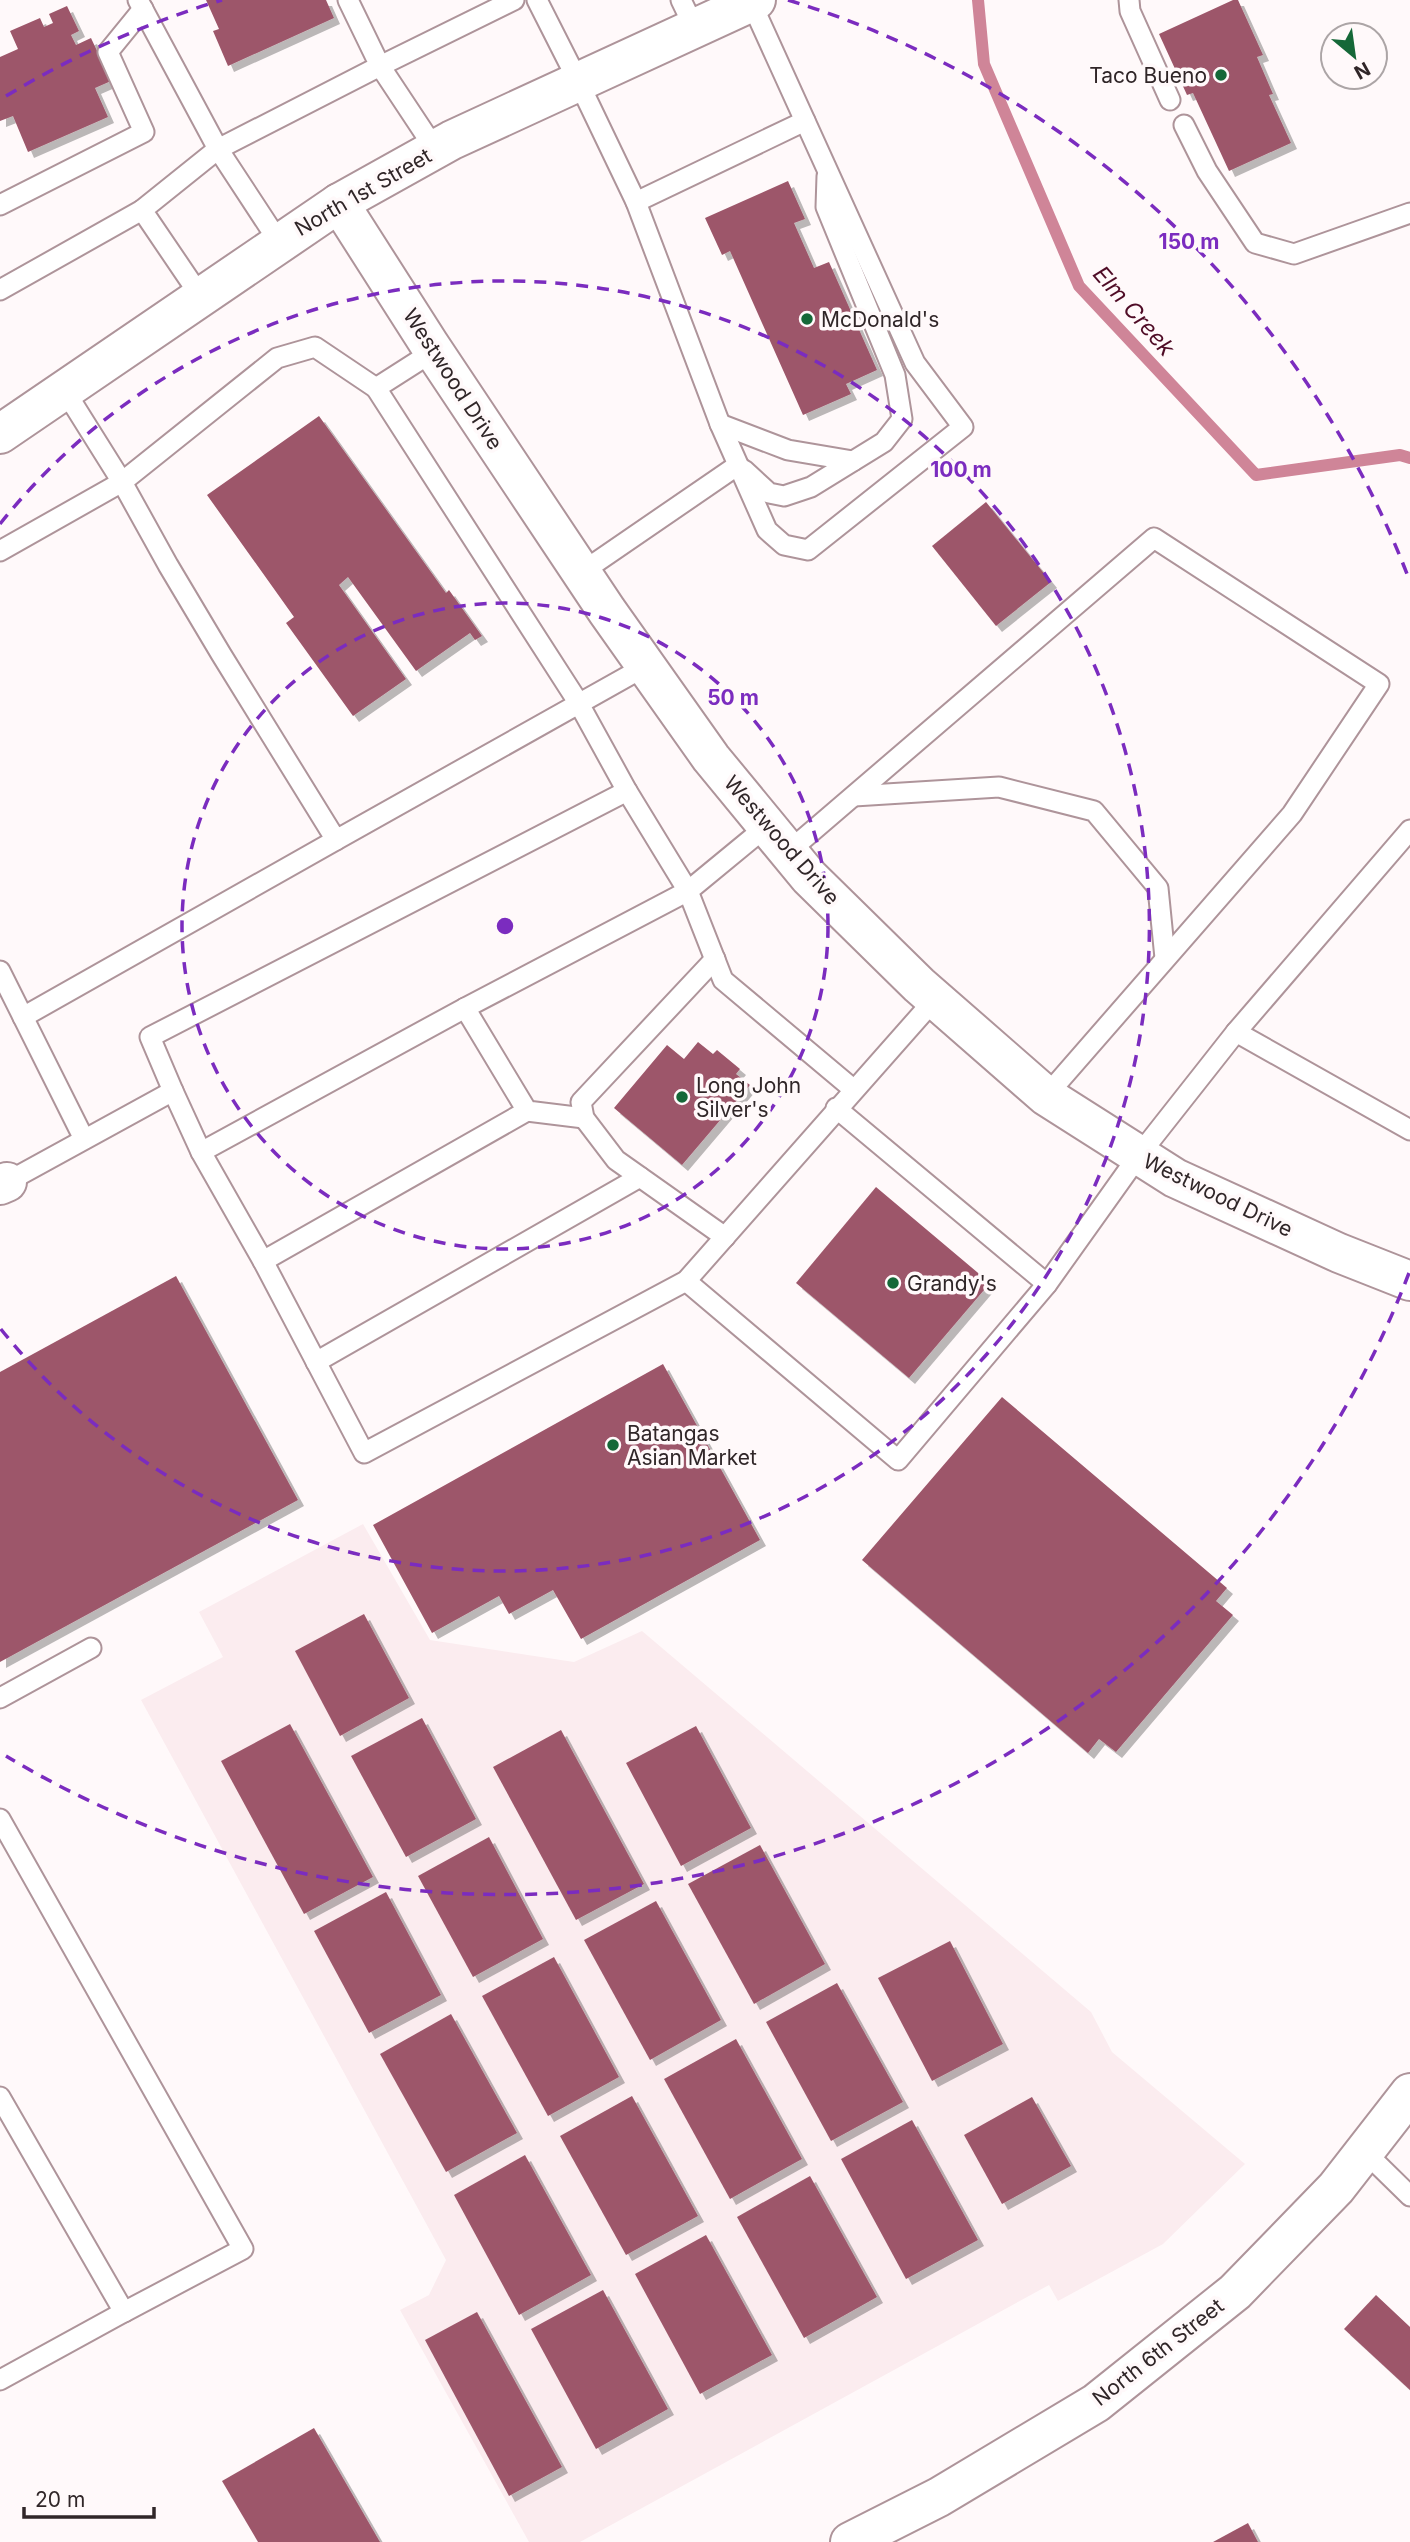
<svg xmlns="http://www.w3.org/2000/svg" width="1410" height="2542" font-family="Inter,sans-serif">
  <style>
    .built { fill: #fbecef }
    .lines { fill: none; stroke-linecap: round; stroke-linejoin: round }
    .stream { stroke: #cf8598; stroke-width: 12 }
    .building { fill: #9d576a; filter: url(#shadow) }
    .service-casing { stroke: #ae949a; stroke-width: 23 }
    .minor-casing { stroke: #ae949a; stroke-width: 42 }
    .secondary-casing { stroke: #ae949a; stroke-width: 42 }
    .service { stroke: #fff; stroke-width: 19 }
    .minor { stroke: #fff; stroke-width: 38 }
    .secondary { stroke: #fff; stroke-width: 38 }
    .ring { fill: none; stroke: #7b2cbf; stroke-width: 3.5; stroke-dasharray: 12 9 }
    .poi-dot { fill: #156838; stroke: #fff9fa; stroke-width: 2.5 }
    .labels { text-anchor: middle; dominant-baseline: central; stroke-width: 7; stroke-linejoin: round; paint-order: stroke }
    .poi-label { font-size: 21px; fill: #302628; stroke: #fff9fa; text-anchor: start }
    .street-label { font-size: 21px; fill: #302628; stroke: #fff9fa }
    .water-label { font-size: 23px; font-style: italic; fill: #4f0c26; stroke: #fff9fa }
    .centre { fill: #7b2cbf; stroke: #fff9fa; stroke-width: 3.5 }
    .ring-label { font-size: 21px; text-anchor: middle; font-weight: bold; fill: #7b2cbf; stroke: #fff9fa; stroke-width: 7; stroke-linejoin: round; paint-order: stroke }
  </style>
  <defs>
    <filter id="shadow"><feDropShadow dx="6" dy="6" stdDeviation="0" flood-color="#0004"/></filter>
  </defs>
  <rect width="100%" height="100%" fill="#fff9fa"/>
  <!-- built -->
  <polygon class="built" points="363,1524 430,1640 574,1662 642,1631 1091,2012 1112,2052 1245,2164 1163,2244 1058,2301 1049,2285 580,2542 529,2542 400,2310 429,2295 446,2260 141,1700 223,1657 199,1612"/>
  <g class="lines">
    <!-- stream -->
    <polyline class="stream" points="978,0 984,64 1079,286 1256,475 1400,455 1410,458"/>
  </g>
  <!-- building -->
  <g class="building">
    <polygon points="206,0 326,0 334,18 228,66 213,31 219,29"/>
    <polygon points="1233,0 1238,0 1263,55 1257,57 1273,94 1269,95 1291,143 1229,171 1193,93 1187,95 1159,34"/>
    <polygon points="67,6 79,31 71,35 76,45 91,38 111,81 95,88 108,117 28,152 13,116 0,121 0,57 18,49 10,31 40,18 44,27 53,23 49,14"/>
    <polygon points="788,181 805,219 794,223 814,268 829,262 877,370 846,384 851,394 803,415 730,251 722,255 705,218"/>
    <polygon points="319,416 446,593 449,590 482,636 475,640 470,633 416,671 348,577 339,585 406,679 353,716 286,623 294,617 207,495"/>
    <polygon points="986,502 1051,582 996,626 932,546"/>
    <polygon points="698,1042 713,1054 717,1050 740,1069 736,1074 750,1085 682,1165 614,1108 667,1045 684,1059"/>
    <polygon points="876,1187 990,1283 909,1378 796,1283"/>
    <polygon points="176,1276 298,1500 0,1662 0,1372"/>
    <polygon points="663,1364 760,1540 581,1639 553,1590 509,1614 499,1596 432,1633 373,1525"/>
    <polygon points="1002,1397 1227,1588 1216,1601 1233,1615 1116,1752 1099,1739 1088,1753 862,1560"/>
    <polygon points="364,1614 409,1698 340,1736 295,1651"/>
    <polygon points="422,1718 476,1819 406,1857 351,1756"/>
    <polygon points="290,1724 373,1877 304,1914 221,1761"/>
    <polygon points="696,1726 751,1828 681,1866 626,1763"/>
    <polygon points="561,1730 644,1884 576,1920 493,1767"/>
    <polygon points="489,1837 543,1939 473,1977 418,1876"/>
    <polygon points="760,1845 825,1964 754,2004 688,1884"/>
    <polygon points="386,1892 441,1995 369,2033 314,1931"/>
    <polygon points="656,1901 721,2020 650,2060 584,1940"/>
    <polygon points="950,1941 1003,2044 932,2081 878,1978"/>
    <polygon points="554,1957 619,2077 548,2116 482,1996"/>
    <polygon points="837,1983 903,2102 831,2141 766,2022"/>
    <polygon points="451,2014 517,2133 446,2172 380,2054"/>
    <polygon points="736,2039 802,2159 730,2199 664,2079"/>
    <polygon points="632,2096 698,2216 626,2255 560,2136"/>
    <polygon points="1032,2097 1071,2166 1002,2204 964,2135"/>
    <polygon points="912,2120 978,2240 906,2279 841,2159"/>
    <polygon points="525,2155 591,2275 519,2315 454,2195"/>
    <polygon points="810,2176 877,2297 804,2338 737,2217"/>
    <polygon points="706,2235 772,2355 700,2394 635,2274"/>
    <polygon points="603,2290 668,2409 596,2449 531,2329"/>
    <polygon points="1376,2295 1410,2327 1410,2390 1344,2329"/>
    <polygon points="477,2312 562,2467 509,2496 425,2340"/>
    <polygon points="314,2428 380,2542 258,2542 222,2481"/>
    <polygon points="1248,2523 1258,2542 1213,2542"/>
  </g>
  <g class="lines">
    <defs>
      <g id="service">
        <polyline points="138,0 218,149 142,210 201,297"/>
        <polyline points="537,0 578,81 636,202 720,424 767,530 784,545 808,550 963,427 915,363 751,2"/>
        <polyline points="681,0 695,29"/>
        <polyline points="1129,0 1130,11 1170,100"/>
        <polyline points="1184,125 1207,171 1255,243 1294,254 1410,213"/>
        <polyline points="435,149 380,66 514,0"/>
        <polyline points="636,202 805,121"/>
        <polyline points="0,205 144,132 108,52 143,9"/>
        <polyline points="279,242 218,149 380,66 348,0"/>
        <polyline points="0,290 142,210"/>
        <polyline points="65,391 122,482 168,565 221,654 336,840 646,666"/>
        <polyline points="720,424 788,450 853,461"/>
        <polyline points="744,470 769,493 784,496 811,487 884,442 902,419 895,375 826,207 827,176"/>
        <polyline points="0,551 122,482 277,358 315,347 376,388"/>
        <polyline points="582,572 738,465"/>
        <polyline points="854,796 999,787 1094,811 1158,888 1165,958"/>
        <polyline points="767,826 688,891 723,980 853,1089"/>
        <polyline points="788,852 1154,538 1379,684 1292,814 1046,1096"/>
        <polyline points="715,959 581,1102 584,1118 616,1160 725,1237"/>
        <polyline points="0,971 84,1139"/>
        <polyline points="465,1008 527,1111 584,1118"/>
        <polyline points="23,1017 336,840"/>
        <polyline points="1236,1032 1410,1130"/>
        <polyline points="173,1091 150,1037 627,791"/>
        <polyline points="836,1108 1047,1284"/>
        <polyline points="201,1152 465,1008 688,891 627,791 578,702 376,388 434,351"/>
        <polyline points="4,1176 7,1182 173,1091 201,1152 263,1261 364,1453 686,1281 935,999"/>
        <polyline points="263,1261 527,1111"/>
        <polyline points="686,1281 898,1460 1047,1284 1139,1155 1236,1032 1410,830"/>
        <polyline points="316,1362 640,1177"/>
        <polyline points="0,1698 91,1648"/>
        <polyline points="0,1819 243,2249 124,2312"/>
        <polyline points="0,2097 124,2312 0,2380"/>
        <polyline points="1364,2151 1410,2196"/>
      </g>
      <g id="minor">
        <polyline points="339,203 429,344 607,611 711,758 809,877 919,985 1046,1096 1175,1178 1339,1253 1410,1281"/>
        <polyline points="0,1185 7,1182"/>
      </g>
      <g id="secondary">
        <polyline points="0,434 339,203 452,140 756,0"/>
        <polyline points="850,2542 939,2497 1096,2403 1235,2292 1336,2188 1410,2093"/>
      </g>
    </defs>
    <!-- service casing -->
    <use href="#service" class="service-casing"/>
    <!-- minor casing -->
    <use href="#minor" class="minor-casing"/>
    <!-- secondary casing -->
    <use href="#secondary" class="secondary-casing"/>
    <!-- service -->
    <use href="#service" class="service"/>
    <!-- minor -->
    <use href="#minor" class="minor"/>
    <!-- secondary -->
    <use href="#secondary" class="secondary"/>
  </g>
  <!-- distance rings -->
  <g class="ring">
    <circle cx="505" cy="926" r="323"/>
    <path d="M0 524A645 645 0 1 1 0 1328"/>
    <path d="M1409 1273A968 968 0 0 1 6 1756M6 96A968 968 0 0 1 222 0M788 0A968 968 0 0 1 1409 579"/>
  </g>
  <!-- markers -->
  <g class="poi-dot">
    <circle cx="1221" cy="75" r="7"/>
    <circle cx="807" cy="319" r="7"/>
    <circle cx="682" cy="1097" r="7"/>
    <circle cx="893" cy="1283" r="7"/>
    <circle cx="613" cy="1445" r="7"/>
  </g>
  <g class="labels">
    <!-- poi labels -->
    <g class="poi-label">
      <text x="1207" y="75" text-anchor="end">Taco Bueno</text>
      <text x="821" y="319">McDonald's</text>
      <text x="696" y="1085">Long John<tspan x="696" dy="24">Silver's</tspan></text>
      <text x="907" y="1283">Grandy's</text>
      <text x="627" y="1433">Batangas<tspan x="627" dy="24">Asian Market</tspan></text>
    </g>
    <!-- street labels -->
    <g class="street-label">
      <text transform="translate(363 192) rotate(-30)">North 1st Street</text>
      <text transform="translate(453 379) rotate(57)">Westwood Drive</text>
      <text transform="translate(782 840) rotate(49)">Westwood Drive</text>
      <text transform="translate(1218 1195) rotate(26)">Westwood Drive</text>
      <text transform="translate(1158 2352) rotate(-38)">North 6th Street</text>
    </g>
    <!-- water labels -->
    <g class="water-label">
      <text transform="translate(1134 311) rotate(49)">Elm Creek</text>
    </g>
  </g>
  <circle cx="505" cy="926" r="10" class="centre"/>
  <g class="ring-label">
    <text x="1189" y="249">150 m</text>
    <text x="961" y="477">100 m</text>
    <text x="733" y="705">50 m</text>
  </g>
  <!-- north arrow -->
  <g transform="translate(1354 56) rotate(151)"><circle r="33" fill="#fff9fa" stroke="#aca5a6" stroke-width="2"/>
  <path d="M0-5L12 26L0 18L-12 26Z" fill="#156838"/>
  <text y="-10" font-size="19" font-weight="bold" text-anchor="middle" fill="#302628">N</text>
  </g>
  <!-- scale -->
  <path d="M24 2507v10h130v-10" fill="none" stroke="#302628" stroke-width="3.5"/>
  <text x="35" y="2507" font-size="21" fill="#302628" stroke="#fff9fa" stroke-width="5" paint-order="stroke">20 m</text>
</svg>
